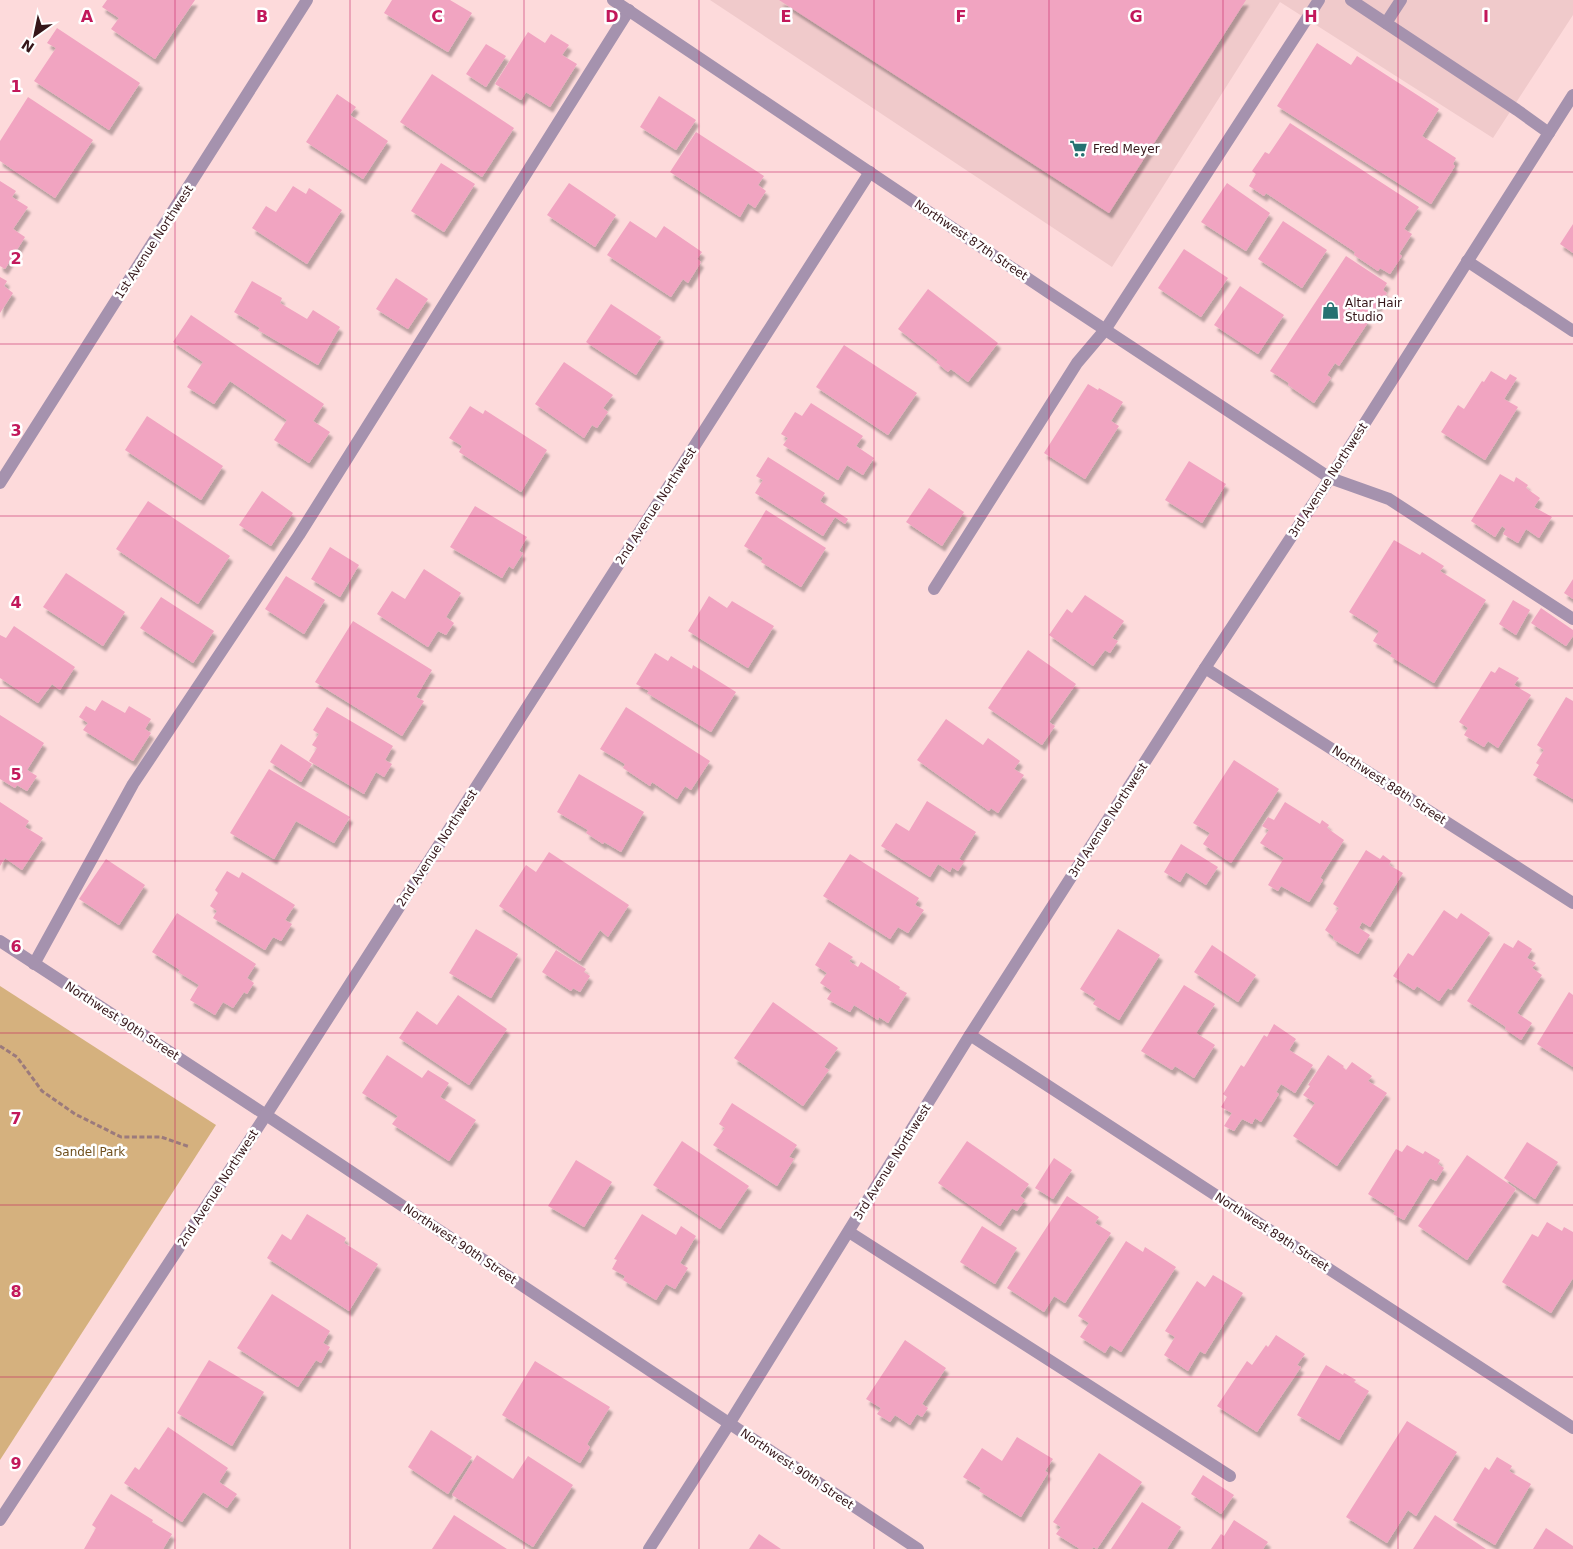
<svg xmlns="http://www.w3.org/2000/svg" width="1573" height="1549" font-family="'DejaVu Sans',sans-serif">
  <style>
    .built { fill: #f0cacb }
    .green { fill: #d5b17e }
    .building { fill: #f1a4c1; filter: url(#shadow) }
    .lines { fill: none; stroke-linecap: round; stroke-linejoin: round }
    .path { stroke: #9b7a7c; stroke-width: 3; stroke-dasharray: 5 2.5; stroke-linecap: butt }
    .service { stroke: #a592ae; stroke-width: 12 }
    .minor { stroke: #a592ae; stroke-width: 12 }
    .tertiary { stroke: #a592ae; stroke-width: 12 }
    .grid { fill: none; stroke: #c2185b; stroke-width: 1; stroke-opacity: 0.55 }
    .labels { text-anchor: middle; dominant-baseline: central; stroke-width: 5; stroke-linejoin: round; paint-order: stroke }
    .poi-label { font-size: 12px; fill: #351619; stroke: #fff; text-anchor: start }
    .street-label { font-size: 12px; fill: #351619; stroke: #fff }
    .park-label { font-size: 12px; fill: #70501e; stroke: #fff }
    .grid-label { font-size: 16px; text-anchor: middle; font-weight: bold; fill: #c2185b; stroke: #fff; stroke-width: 5; stroke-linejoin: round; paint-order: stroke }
  </style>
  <defs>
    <filter id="shadow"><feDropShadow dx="3" dy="5.5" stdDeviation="1" flood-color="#0004"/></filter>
  </defs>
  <rect width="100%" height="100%" fill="#fddadb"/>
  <!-- built -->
  <polygon class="built" points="710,0 1573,0 1573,15 1493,138 1280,2 1112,267"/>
  <!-- green -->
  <polygon class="green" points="0,986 216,1125 0,1460"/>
  <!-- building -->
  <g class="building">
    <polygon points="107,0 195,0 155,59 111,29 119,18 102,7"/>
    <polygon points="392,0 450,0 472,13 448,52 384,13"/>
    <polygon points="779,0 1246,0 1109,213"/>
    <polygon points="57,28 140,83 109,130 34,81 56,48 47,43"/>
    <polygon points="528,32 545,43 551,34 569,45 562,55 577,64 550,107 526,92 521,100 495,84"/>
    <polygon points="1317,43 1351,65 1357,56 1439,109 1422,136 1456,158 1453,164 1455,166 1431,204 1277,106"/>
    <polygon points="486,44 506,56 486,87 466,74"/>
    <polygon points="432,74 514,128 482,177 400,122"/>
    <polygon points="337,94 356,107 350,115 388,141 363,179 306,142"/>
    <polygon points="659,96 696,120 676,150 640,127"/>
    <polygon points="28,97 93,140 55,198 0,161 0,141"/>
    <polygon points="1290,123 1419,207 1404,229 1412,234 1399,254 1402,256 1390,274 1380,268 1378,271 1354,255 1355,252 1266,193 1264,196 1249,186 1256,174 1252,171 1265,152 1269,154"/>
    <polygon points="696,132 764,176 758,185 766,191 755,208 748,203 740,217 670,172"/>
    <polygon points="441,163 475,184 444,232 411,211"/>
    <polygon points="0,181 16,191 12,197 28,207 13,229 25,237 5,269 0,266"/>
    <polygon points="569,183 616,215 595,247 547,215"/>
    <polygon points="1227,183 1270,213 1246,251 1201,222"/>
    <polygon points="293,186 306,194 309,188 342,210 307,264 252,228 266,206 276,212"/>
    <polygon points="630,221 656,238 664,226 702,252 697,259 701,262 688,283 683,279 671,297 607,255"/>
    <polygon points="1283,221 1327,250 1302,288 1258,259"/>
    <polygon points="1573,224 1573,253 1560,244"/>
    <polygon points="1184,249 1228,278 1201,317 1158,288"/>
    <polygon points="1346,256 1387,283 1383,290 1387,293 1372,315 1368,312 1364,318 1369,321 1339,366 1335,363 1327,375 1331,378 1314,403 1288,385 1289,383 1270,371"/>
    <polygon points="0,277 7,281 4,286 13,293 0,313"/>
    <polygon points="396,278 428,299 408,329 376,309"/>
    <polygon points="252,281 282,298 280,303 307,319 313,310 340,327 318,365 258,330 260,328 234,312"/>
    <polygon points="1240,286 1284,315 1258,354 1214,325"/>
    <polygon points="928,289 998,343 968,382 951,369 948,372 936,362 938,360 898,329"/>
    <polygon points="611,304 661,337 636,375 586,342"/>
    <polygon points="191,315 324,404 313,421 330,432 309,463 274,440 287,420 230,381 214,404 187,387 203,362 173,342"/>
    <polygon points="844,345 917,393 888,435 816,387"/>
    <polygon points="564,362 613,395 603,408 608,412 597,428 592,425 584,438 535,404"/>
    <polygon points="1491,371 1506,380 1510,374 1517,378 1504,399 1518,407 1485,460 1441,432 1458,405 1464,409 1482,381 1484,382"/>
    <polygon points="1088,384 1098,390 1099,388 1123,402 1111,421 1119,426 1085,479 1044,453"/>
    <polygon points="811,403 863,436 856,446 874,458 863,475 847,465 838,480 783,445 788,438 781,434 795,412 802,416"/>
    <polygon points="470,406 483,414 485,410 547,450 521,492 459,452 462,446 449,438"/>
    <polygon points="147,416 223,466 201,500 125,450"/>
    <polygon points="768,457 825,493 820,501 848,519 845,524 835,517 823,536 755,493 763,480 756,476"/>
    <polygon points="1189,461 1226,484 1202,523 1165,500"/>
    <polygon points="1500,474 1514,482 1516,477 1528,485 1526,488 1540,498 1534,507 1552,517 1539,538 1526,529 1518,543 1503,534 1506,529 1502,526 1495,537 1471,521"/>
    <polygon points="929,488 964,512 942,546 906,522"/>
    <polygon points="262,491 293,513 271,546 239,525"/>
    <polygon points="148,501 230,556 198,604 116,549"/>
    <polygon points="475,506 527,537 519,551 523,553 513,569 509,566 502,578 450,547"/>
    <polygon points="766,510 826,548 801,587 761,562 763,558 744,546"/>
    <polygon points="1394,540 1420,555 1422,552 1444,566 1440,571 1486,600 1434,683 1390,656 1392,653 1373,641 1379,631 1349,612"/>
    <polygon points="330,547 359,565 340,597 311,579"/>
    <polygon points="424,569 461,593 446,617 454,623 446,635 438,631 428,647 377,614 392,591 405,599"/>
    <polygon points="66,573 125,612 103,646 43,607"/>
    <polygon points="286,576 325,600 304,634 265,609"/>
    <polygon points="1573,579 1573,599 1564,593"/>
    <polygon points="1085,595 1124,621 1112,638 1118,641 1110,653 1105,650 1093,666 1049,635 1067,609 1072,613"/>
    <polygon points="709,596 727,608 732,601 774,626 748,668 688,631"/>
    <polygon points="161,597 214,631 193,663 140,628"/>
    <polygon points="1513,600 1530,610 1516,635 1499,624"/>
    <polygon points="1541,608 1573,630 1573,636 1566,646 1531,623"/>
    <polygon points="353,621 432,670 416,697 424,701 402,736 315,682"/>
    <polygon points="14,626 75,667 60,690 52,684 38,703 0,678 0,635 6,638"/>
    <polygon points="1028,650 1076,684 1049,722 1055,726 1042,745 988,708"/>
    <polygon points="655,653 668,661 671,656 692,669 693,665 736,692 711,732 647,693 649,691 636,684"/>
    <polygon points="1499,667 1519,678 1514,685 1531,695 1498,748 1488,741 1484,747 1464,735 1468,728 1459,722 1491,671 1495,673"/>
    <polygon points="1566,697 1573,701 1573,799 1533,775 1539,765 1536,763 1544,750 1537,745"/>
    <polygon points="102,700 125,713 129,706 151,719 145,729 151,733 133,761 83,730 88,723 79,717 86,706 95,711"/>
    <polygon points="327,707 393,746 385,760 392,764 384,777 376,772 364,794 309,761 317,748 312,745 319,734 313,730"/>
    <polygon points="626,707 710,761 691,790 685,786 677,799 652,782 650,786 623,768 625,764 600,749"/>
    <polygon points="0,715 44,743 27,770 37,776 27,791 17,785 15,788 0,779"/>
    <polygon points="946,719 983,745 988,738 1020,761 1014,769 1024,775 998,813 991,808 989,811 917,760"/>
    <polygon points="281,744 312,764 301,782 270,762"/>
    <polygon points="1234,760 1279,789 1231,863 1203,844 1210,833 1193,823"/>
    <polygon points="269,769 350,817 334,843 296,821 274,859 230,833"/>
    <polygon points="579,774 644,812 621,852 604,842 603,844 586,833 588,830 557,812"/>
    <polygon points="927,801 976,832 959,859 964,862 958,871 952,867 950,872 938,864 930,877 881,846 896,823 909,831"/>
    <polygon points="0,802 29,821 25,827 43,838 22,870 5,858 0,866"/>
    <polygon points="1285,802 1320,824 1322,820 1329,825 1327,828 1344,840 1320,878 1323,880 1309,902 1281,886 1278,891 1268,885 1284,858 1260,843 1269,830 1262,826 1268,817 1274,820"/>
    <polygon points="1181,844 1218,867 1206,885 1186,872 1180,882 1164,872"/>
    <polygon points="1366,850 1380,859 1383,855 1391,861 1389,865 1403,873 1370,927 1362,922 1359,928 1370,935 1358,954 1333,939 1334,937 1325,930 1339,908 1333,904"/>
    <polygon points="549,852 629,905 608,937 600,930 580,961 499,906 526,865 536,872"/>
    <polygon points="850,854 919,898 915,905 924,910 908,933 898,927 890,939 823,896"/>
    <polygon points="106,859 145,885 119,925 79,899"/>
    <polygon points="227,871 239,878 242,872 295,905 285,920 292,924 281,941 273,937 265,950 213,918 217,911 210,906 218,893 215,890"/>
    <polygon points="1444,910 1457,919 1461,913 1490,933 1451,990 1448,988 1439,1001 1417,986 1414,990 1393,976 1408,953 1413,956"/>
    <polygon points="177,913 256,964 247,978 254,983 247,994 244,992 233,1008 223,1002 215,1015 190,1000 199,985 178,972 180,970 152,952"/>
    <polygon points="476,929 518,954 491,998 449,973"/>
    <polygon points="1118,929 1160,955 1119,1020 1093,1004 1096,999 1080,989"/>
    <polygon points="1518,940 1532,949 1527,958 1536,963 1532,968 1542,975 1517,1013 1532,1023 1521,1040 1505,1029 1506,1027 1467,1001 1504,943 1513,948"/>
    <polygon points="829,942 853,957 849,961 858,967 861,962 900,987 899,989 907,993 888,1023 879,1017 878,1020 854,1005 850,1012 827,999 832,991 820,983 827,973 815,965"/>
    <polygon points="1212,945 1256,975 1238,1002 1194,972"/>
    <polygon points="556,950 586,969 584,972 590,976 580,992 573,988 571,991 542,972"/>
    <polygon points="1184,985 1215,1004 1196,1033 1215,1045 1194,1078 1175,1066 1172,1070 1141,1051"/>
    <polygon points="1569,992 1573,995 1573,1067 1537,1044"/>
    <polygon points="458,995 507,1029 469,1085 399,1038 417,1011 437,1025"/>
    <polygon points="773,1002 838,1048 824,1067 829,1070 803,1106 734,1058"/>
    <polygon points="1274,1024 1296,1039 1289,1050 1313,1065 1295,1093 1281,1084 1276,1092 1279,1094 1261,1122 1255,1118 1252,1124 1242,1119 1234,1131 1224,1126 1232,1113 1221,1107 1227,1097 1223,1094 1241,1065 1244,1067 1264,1035 1267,1037"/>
    <polygon points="387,1055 422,1078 428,1070 449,1083 440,1097 476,1120 449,1161 392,1124 398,1116 362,1093"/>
    <polygon points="1328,1055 1344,1066 1343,1067 1346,1070 1352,1062 1372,1076 1368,1081 1387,1093 1337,1166 1293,1136 1315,1103 1303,1095 1310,1086 1308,1085"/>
    <polygon points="732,1103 797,1145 789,1157 794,1159 777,1186 713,1145 725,1128 719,1124"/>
    <polygon points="682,1141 749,1186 720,1229 653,1185"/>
    <polygon points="967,1141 1029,1184 1020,1196 1025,1200 1017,1211 1012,1208 1000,1226 938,1183"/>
    <polygon points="1527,1142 1558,1162 1535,1199 1504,1178"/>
    <polygon points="1407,1145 1423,1154 1425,1151 1440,1160 1438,1164 1444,1168 1436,1181 1430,1178 1404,1220 1393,1214 1395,1211 1368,1194 1396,1149 1402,1152"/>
    <polygon points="1467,1155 1516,1189 1467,1260 1418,1226"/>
    <polygon points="1054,1158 1072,1170 1053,1199 1035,1188"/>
    <polygon points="576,1160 612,1182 584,1227 548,1206"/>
    <polygon points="1067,1196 1099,1217 1095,1223 1111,1233 1065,1303 1054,1296 1044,1312 1007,1288"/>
    <polygon points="307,1214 346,1238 344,1243 378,1264 349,1311 267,1258 282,1234 291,1240"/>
    <polygon points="642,1214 676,1235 681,1226 696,1236 680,1263 688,1268 675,1289 666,1284 656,1300 623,1280 625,1276 612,1269 617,1260 614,1259"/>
    <polygon points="1547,1222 1562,1231 1564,1227 1573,1232 1573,1278 1551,1313 1502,1282 1532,1234 1538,1237"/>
    <polygon points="982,1226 1017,1248 995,1284 960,1262"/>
    <polygon points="1126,1241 1143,1252 1145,1247 1176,1267 1121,1352 1110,1345 1105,1353 1080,1337 1089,1323 1078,1316"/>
    <polygon points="1213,1275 1243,1293 1205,1354 1200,1351 1188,1371 1164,1355 1175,1337 1165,1331 1197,1281 1205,1287"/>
    <polygon points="272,1294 330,1331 323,1343 330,1347 321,1363 316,1360 298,1387 237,1348"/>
    <polygon points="1276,1335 1305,1354 1297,1365 1301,1367 1257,1432 1217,1406 1247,1361 1252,1365 1266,1345 1268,1347"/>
    <polygon points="905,1340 946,1368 922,1404 928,1408 922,1417 917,1414 910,1425 895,1415 890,1422 877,1414 881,1408 866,1399"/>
    <polygon points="209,1360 264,1392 232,1446 177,1413"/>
    <polygon points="535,1361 610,1407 587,1444 590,1447 580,1463 502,1415"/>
    <polygon points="1326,1365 1343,1375 1344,1373 1356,1380 1354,1382 1369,1391 1339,1440 1297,1415"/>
    <polygon points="1407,1421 1457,1452 1416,1516 1408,1510 1387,1543 1346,1517"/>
    <polygon points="168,1427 228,1468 219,1482 237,1494 227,1508 203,1492 182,1522 124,1483 135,1467 139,1470"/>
    <polygon points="431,1430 472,1457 448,1494 408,1467"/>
    <polygon points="1017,1437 1053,1459 1045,1471 1048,1473 1021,1517 979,1491 981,1488 963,1477 982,1448 1002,1461"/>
    <polygon points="1099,1453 1142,1482 1097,1549 1093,1547 1092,1549 1080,1549 1056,1534 1061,1527 1053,1522"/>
    <polygon points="477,1455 513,1479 528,1456 573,1485 533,1547 452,1495"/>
    <polygon points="1497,1457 1512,1466 1509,1471 1531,1484 1495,1545 1453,1520 1485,1467 1489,1470"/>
    <polygon points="1203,1475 1234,1495 1221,1514 1191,1494"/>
    <polygon points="111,1494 153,1520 152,1522 172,1534 163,1549 84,1549 96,1528 92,1525"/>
    <polygon points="1142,1502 1181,1527 1167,1549 1111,1549"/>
    <polygon points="454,1515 507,1549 432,1549"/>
    <polygon points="1435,1515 1486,1549 1413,1549"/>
    <polygon points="1234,1520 1268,1542 1263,1549 1211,1549 1221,1534 1224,1536"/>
    <polygon points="1546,1528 1573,1546 1573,1549 1533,1549"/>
    <polygon points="759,1534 781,1549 749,1549"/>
  </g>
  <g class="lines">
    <!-- path -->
    <polyline class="path" points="0,1046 17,1057 42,1091 75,1114 121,1137 161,1137 190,1147"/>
    <!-- service -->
    <g class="service">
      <polyline points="1351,0 1517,110 1549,133"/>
      <polyline points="1386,23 1401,0"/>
      <polyline points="1330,478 1389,499 1573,619"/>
      <polyline points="934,589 1077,363 1105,330 1319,0"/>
      <polyline points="34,964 133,784 299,535 629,10"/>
      <polyline points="849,1232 1230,1476"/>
    </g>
    <!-- minor -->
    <g class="minor">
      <polyline points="613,0 1048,292 1330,478"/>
      <polyline points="1467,261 1573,331"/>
      <polyline points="0,483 307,0"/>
      <polyline points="1205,668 1573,903"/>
      <polyline points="0,941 266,1115 918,1549"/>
      <polyline points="970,1035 1573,1428"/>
      <polyline points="0,1520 266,1115 870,172"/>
    </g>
    <!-- tertiary -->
    <polyline class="tertiary" points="649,1549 729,1424 970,1035 1205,668 1330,478 1573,95"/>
  </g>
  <!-- grid -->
  <path class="grid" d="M175,0V1549M350,0V1549M524,0V1549M699,0V1549M874,0V1549M1049,0V1549M1223,0V1549M1398,0V1549M0,172H1573M0,344H1573M0,516H1573M0,688H1573M0,861H1573M0,1033H1573M0,1205H1573M0,1377H1573"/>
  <!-- icons -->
  <defs>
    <symbol id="supermarket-bare" viewBox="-9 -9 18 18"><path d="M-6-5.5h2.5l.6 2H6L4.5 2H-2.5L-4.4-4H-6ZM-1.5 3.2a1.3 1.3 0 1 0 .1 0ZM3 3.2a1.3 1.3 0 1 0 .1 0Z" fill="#267171" stroke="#fff" stroke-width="2.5" paint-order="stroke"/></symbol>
    <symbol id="shop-bare" viewBox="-9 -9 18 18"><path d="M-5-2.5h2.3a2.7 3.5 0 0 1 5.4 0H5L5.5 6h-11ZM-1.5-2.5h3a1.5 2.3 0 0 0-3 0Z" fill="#267171" stroke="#fff" stroke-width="2.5" paint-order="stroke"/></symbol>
  </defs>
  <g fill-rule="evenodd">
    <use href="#supermarket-bare" x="1066" y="136" width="25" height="25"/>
    <use href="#shop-bare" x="1318" y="298" width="25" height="25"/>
  </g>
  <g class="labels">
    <!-- poi labels -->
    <g class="poi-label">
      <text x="1093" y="149">Fred Meyer</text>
      <text x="1345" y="303">Altar Hair<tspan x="1345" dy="14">Studio</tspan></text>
    </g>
    <!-- street labels -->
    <g class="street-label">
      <text transform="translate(971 240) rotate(34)">Northwest 87th Street</text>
      <text transform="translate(154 242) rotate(-57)">1st Avenue Northwest</text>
      <text transform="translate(1328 480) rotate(-57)">3rd Avenue Northwest</text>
      <text transform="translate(656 506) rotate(-57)">2nd Avenue Northwest</text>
      <text transform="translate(1389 785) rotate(33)">Northwest 88th Street</text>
      <text transform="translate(1108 820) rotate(-57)">3rd Avenue Northwest</text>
      <text transform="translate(437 848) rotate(-57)">2nd Avenue Northwest</text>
      <text transform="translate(122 1021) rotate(33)">Northwest 90th Street</text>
      <text transform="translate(892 1162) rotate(-58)">3rd Avenue Northwest</text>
      <text transform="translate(218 1188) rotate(-57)">2nd Avenue Northwest</text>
      <text transform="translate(1272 1232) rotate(33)">Northwest 89th Street</text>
      <text transform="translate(460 1244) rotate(34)">Northwest 90th Street</text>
      <text transform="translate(797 1469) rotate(34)">Northwest 90th Street</text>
    </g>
    <!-- park labels -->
    <g class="park-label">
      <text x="90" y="1152">Sandel Park</text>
    </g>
  </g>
  <g class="grid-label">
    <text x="87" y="22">A</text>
    <text x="262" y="22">B</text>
    <text x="437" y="22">C</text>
    <text x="612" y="22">D</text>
    <text x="786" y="22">E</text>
    <text x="961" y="22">F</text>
    <text x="1136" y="22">G</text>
    <text x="1311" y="22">H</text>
    <text x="1486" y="22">I</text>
    <text x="16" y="92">1</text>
    <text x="16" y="264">2</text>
    <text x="16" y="436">3</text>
    <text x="16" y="608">4</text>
    <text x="16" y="780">5</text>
    <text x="16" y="952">6</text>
    <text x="16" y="1124">7</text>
    <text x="16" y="1297">8</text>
    <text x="16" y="1469">9</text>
  </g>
  <!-- north arrow -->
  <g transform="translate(35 35) rotate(213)" stroke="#ffffff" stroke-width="4" paint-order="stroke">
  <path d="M0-4L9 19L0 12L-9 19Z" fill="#351619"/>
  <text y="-8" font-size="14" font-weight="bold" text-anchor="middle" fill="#351619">N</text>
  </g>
</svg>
